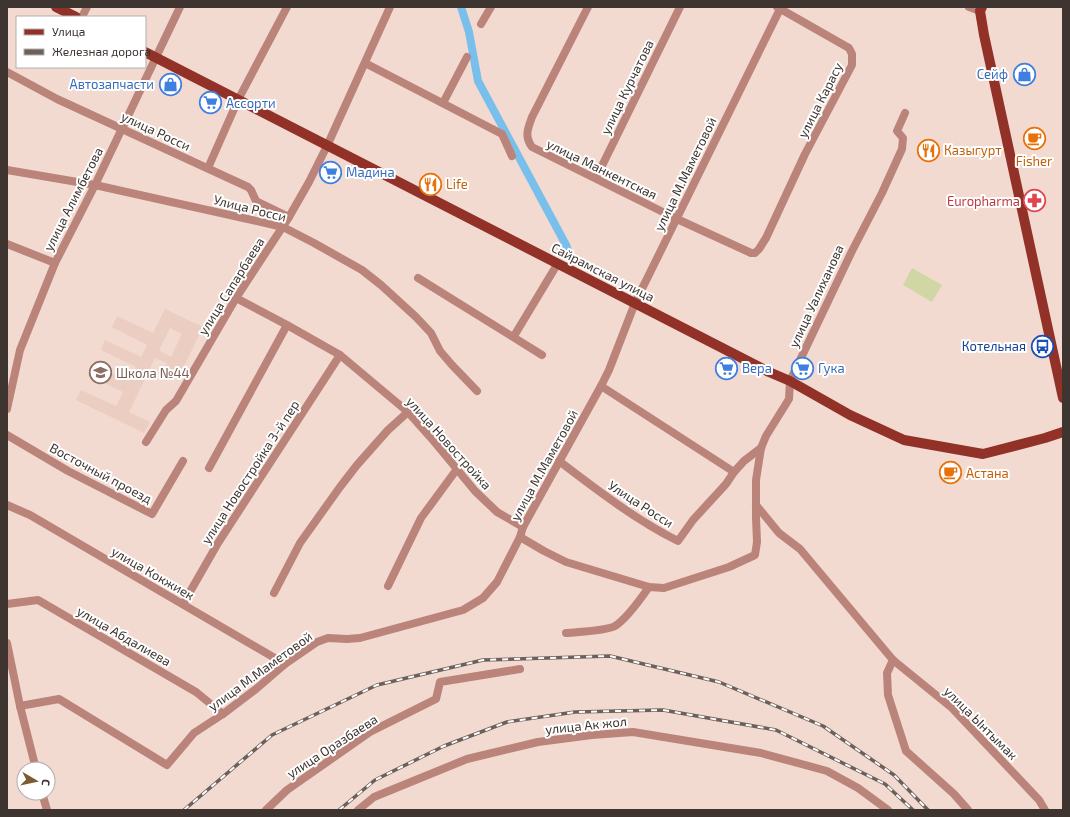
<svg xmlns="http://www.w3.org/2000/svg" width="1070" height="817" font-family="'Exo 2',sans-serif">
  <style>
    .built { fill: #eccdc1; fill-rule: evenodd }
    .green { fill: #d0d6a4 }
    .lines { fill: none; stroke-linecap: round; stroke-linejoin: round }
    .canal { stroke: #79bfec; stroke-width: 8 }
    .minor { stroke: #bb847b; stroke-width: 8 }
    .major { stroke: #923128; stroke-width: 10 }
    .rail-casing { stroke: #6d605b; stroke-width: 3.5 }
    .rail { stroke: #fff; stroke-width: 2; stroke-dasharray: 6; stroke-linecap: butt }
    .labels { text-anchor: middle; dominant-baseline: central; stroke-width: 4; stroke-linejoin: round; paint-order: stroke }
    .shop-label { font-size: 13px; fill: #366cbe; stroke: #fff; text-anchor: start }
    .street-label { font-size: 13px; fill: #3e3531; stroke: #fff }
    .food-label { font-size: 13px; fill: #c56008; stroke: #fff; text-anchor: start }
    .health-label { font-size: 13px; fill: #be3a42; stroke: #fff; text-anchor: end }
    .transit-label { font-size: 13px; fill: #164399; stroke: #fff; text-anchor: end }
    .education-label { font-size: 13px; fill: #785e54; stroke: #fff; text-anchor: start }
  </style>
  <rect width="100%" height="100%" fill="#f2dad1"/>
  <!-- built -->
  <path class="built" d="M165,309L203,327L178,378L164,371L167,363L155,358L129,412L150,422L144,433L76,400L81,390L116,406L123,392L88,375L93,364L129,381L136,367L101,350L105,340L141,357L147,345L112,327L117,316L153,333ZM170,328L182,334L171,357L159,350Z"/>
  <!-- green -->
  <polygon class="green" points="912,268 942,285 932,302 903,285"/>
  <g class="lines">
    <!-- canal -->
    <polyline class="canal" points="461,7 469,32 478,81 566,245 572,261"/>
    <!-- minor -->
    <g class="minor">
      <path d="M588,7L532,117C528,128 524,136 532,147L677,219L751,253H755L759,249L766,238L805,154L852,65V54L849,48L777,7"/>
      <polyline points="969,7 980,11"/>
      <polyline points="82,17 87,7"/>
      <polyline points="481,24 491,7"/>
      <polyline points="365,63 502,134 512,156"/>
      <polyline points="7,72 57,99 248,187 251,190 256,201 289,217"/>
      <polyline points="443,103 467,57"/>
      <polyline points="208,168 238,100 287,7"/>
      <polyline points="7,170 95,185 283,227 314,243 362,270 381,285 416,317 431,333 440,351 452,365 477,391"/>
      <polyline points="596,178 680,7"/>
      <polyline points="7,244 55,263"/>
      <polyline points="418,278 542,355"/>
      <polyline points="236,298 287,325 340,355 408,412 432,439 475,491 497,512 523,527"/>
      <polyline points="514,336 558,263"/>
      <polyline points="601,386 734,472 744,461 761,448"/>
      <polyline points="7,409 20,350 55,263 95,185 180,7"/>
      <polyline points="7,435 68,471 152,514 183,461"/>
      <polyline points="146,442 166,410 176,401 236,298 289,217 309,182 327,146 390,7"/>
      <path d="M559,461C597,490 636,520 678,541L693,520L726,484L734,472"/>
      <polyline points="209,468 287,325"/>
      <polyline points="7,505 30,515 285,664"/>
      <polyline points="756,505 779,533 800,549 893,660 952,708 1039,800 1045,810"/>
      <polyline points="520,537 544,551 566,562 649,587 664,588 729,567 755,555 757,542 756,518 756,480 761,448 766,436 789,399 790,381 852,251 882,193 902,149 903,138 897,131 905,113"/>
      <polyline points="388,586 421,518 457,469"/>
      <polyline points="274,593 300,543 340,487 357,465 388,430 408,412"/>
      <polyline points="7,604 38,600 196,692 223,714"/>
      <polyline points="183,604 218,543 340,355"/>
      <path d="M566,633C577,632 606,631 615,626C625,620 642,597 649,587"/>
      <polyline points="7,643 20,706 36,769"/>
      <polyline points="893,660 887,673 888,695 906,751 954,794 968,810"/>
      <polyline points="20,706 59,699 167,765 194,733 223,714 256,689 285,664 317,642 328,638 347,639 360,638 463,610 483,598 497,582 520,537 523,527 601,386 609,370 635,303 781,7"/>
      <polyline points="42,793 47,810"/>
      <polyline points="266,810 287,790 370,732 436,699 440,682 520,669"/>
      <polyline points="358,810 374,797 467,759 538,742 592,735 633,732 761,753 827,771 858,788 888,810"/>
    </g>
    <!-- major -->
    <g class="major">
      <polyline points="56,7 76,17"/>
      <polyline points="982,7 980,11 984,35 1063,398"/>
      <polyline points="145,52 769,372 790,381 850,415 904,440 983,454 1045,438 1063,432"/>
    </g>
    <defs>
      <g id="rail">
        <polyline points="184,810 272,735 377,685 483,660 610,656 719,682 823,726 894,775 928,810"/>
        <polyline points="339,810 375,780 444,746 507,722 575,712 663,710 776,730 885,784 913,810"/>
      </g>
    </defs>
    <!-- rail casing -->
    <use href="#rail" class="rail-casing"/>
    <!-- rail -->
    <use href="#rail" class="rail"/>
  </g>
  <!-- icons -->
  <defs>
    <symbol id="shop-ring" viewBox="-11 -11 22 22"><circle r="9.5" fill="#fff" stroke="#3f7fe0" stroke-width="1.5"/><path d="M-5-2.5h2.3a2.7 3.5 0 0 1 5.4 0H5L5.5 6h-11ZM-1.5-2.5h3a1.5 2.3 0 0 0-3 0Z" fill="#3f7fe0"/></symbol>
    <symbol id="supermarket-ring" viewBox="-11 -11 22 22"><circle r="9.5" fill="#fff" stroke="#3f7fe0" stroke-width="1.5"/><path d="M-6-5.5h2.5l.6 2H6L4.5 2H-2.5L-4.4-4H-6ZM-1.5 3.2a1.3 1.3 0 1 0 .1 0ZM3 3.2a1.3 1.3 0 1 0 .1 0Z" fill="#3f7fe0"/></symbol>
    <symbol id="cafe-ring" viewBox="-11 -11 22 22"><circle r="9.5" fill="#fff" stroke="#e8710a" stroke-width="1.5"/><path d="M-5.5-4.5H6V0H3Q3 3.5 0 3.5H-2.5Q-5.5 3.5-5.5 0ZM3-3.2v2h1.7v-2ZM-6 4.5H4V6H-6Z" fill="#e8710a"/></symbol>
    <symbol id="restaurant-ring" viewBox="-11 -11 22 22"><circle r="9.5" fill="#fff" stroke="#e8710a" stroke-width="1.5"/><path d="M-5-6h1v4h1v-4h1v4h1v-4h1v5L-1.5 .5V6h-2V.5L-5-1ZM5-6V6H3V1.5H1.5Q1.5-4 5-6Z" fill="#e8710a"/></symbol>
    <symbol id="pharmacy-ring" viewBox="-11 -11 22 22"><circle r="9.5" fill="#fff" stroke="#e0444e" stroke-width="1.5"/><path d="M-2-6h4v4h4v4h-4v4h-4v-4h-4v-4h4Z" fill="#e0444e"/></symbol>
    <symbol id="bus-ring" viewBox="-11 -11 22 22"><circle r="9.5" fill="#fff" stroke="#1a4fb4" stroke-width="1.5"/><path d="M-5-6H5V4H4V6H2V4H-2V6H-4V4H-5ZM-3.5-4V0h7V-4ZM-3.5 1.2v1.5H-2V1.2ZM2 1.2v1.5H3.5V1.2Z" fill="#1a4fb4"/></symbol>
    <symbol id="school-ring" viewBox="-11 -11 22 22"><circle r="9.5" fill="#fff" stroke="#8d6e63" stroke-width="1.5"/><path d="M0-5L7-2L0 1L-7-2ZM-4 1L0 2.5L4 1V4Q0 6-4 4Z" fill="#8d6e63"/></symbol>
  </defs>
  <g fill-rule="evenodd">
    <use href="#shop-ring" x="1012" y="62" width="25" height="25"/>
    <use href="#shop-ring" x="158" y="72" width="25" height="25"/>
    <use href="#supermarket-ring" x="198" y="90" width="25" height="25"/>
    <use href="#cafe-ring" x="1022" y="126" width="25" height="25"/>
    <use href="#restaurant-ring" x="916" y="138" width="25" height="25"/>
    <use href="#supermarket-ring" x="318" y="160" width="25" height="25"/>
    <use href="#restaurant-ring" x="418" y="172" width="25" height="25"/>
    <use href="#pharmacy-ring" x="1022" y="188" width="25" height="25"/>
    <use href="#bus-ring" x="1030" y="334" width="25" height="25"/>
    <use href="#supermarket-ring" x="714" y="356" width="25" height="25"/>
    <use href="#supermarket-ring" x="790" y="356" width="25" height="25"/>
    <use href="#school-ring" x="88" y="360" width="25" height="25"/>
    <use href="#cafe-ring" x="938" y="460" width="25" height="25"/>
  </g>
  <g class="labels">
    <!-- shop labels -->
    <g class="shop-label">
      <text x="1008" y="74" text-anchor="end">Сейф</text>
      <text x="154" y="84" text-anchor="end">Автозапчасти</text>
      <text x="226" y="103">Ассорти</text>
      <text x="346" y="172">Мадина</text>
      <text x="742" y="368">Вера</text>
      <text x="818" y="368">Гука</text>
    </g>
    <!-- street labels -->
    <g class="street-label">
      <text transform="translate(627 87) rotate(-64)">улица Курчатова</text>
      <text transform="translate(820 100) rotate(-63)">улица Карасу</text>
      <text transform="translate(156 131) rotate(25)">улица Росси</text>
      <text transform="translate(602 169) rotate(26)">улица Манкентская</text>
      <text transform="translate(685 174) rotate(-64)">улица М.Маметовой</text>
      <text transform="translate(73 199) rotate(-63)">улица Алимбетова</text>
      <text transform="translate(250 208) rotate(14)">Улица Росси</text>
      <text transform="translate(603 272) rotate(27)">Сайрамская улица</text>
      <text transform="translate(231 286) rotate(-58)">улица Сапарбаева</text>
      <text transform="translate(816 296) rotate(-65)">улица Уалиханова</text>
      <text transform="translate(449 443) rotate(48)">улица Новостройка</text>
      <text transform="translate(544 465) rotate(-61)">улица М.Маметовой</text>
      <text transform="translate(250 472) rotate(-57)">улица Новостройка 3-й пер</text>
      <text transform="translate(101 473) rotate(28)">Восточный проезд</text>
      <text transform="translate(641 504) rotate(33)">Улица Росси</text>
      <text transform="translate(153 573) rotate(30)">улица Кокжиек</text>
      <text transform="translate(124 636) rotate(30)">улица Абдалиева</text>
      <text transform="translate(260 671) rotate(-36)">улица М.Маметовой</text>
      <text transform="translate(981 723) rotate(45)">улица Ынтымак</text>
      <text transform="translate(586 725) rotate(-6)">улица Ак жол</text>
      <text transform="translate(332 746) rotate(-33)">улица Оразбаева</text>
    </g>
    <!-- food labels -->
    <g class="food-label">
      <text x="944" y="150">Казыгурт</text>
      <text x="1034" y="161" text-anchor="middle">Fisher</text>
      <text x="446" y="184">Life</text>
      <text x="966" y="473">Астана</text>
    </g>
    <!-- health labels -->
    <g class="health-label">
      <text x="1020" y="201">Europharma</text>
    </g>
    <!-- transit labels -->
    <g class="transit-label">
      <text x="1026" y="346">Котельная</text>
    </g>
    <!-- education labels -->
    <g class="education-label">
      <text x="116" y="373">Школа №44</text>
    </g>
  </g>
  <!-- border -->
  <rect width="1070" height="817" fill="none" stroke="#3e3531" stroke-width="16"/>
  <!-- legend -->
  <rect x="16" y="16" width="130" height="52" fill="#ffffff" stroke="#b2aead"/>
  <rect x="24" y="29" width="20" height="6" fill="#923128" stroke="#b2aead"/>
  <text x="52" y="36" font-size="12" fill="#3e3531">Улица</text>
  <rect x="24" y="49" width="20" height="6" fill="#6d605b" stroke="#b2aead"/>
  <text x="52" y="56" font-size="12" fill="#3e3531">Железная дорога</text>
  <!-- north arrow -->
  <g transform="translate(36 781) rotate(99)"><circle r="19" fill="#ffffff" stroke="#b2aead"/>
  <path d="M0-3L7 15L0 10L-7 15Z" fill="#7b5b31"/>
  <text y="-6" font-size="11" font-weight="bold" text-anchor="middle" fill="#3e3531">С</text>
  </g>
</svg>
